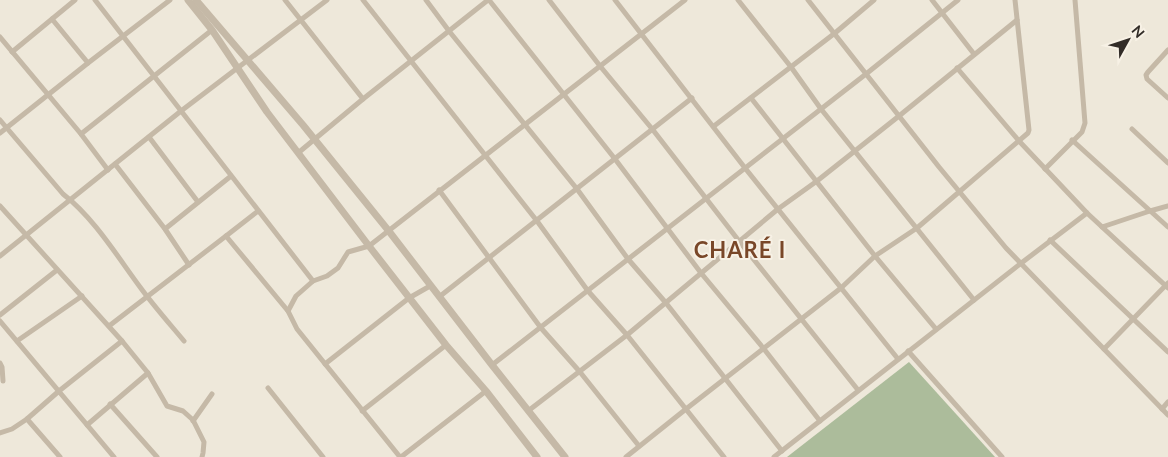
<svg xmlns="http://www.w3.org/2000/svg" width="1168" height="457" font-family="Lato,sans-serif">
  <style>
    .green { fill: #acbc9b }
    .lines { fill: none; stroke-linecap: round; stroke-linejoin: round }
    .minor { stroke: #c5b9a7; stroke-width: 5 }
    .tertiary { stroke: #c5b9a7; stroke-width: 7 }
    .labels { text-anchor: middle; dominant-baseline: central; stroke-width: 4; stroke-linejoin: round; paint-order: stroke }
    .district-label { font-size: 22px; font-weight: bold; letter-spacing: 1px; fill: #794728; stroke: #f7f1e5 }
  </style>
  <rect width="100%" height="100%" fill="#eee8da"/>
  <!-- green -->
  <polygon class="green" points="909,362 995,457 787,457"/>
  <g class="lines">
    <!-- minor -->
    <g class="minor">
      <polyline points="95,0 313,281"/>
      <polyline points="285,0 363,99"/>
      <polyline points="363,0 537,221 588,291 627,335 724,457"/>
      <polyline points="426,0 449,31 577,189 628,259 666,303 782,451"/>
      <polyline points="489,0 615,159 701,273 764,349 820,421"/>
      <polyline points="549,0 600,66 653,130 739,241 858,390"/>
      <polyline points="615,0 745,168 898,359"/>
      <polyline points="738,0 791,67 821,109 974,300"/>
      <polyline points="808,0 939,167 1006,248 1168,415"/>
      <polyline points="932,0 974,54"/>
      <polyline points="52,19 88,63"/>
      <polyline points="0,37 81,134 108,170"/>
      <polyline points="1168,50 1148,72 1146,75 1147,79 1168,98"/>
      <polyline points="12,52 75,0"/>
      <polyline points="957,68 1019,141 1087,213 1168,288"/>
      <polyline points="751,98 875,256 936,329"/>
      <path d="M0,120L63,194C94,218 117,256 140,287C153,305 169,323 184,341"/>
      <polyline points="714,126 835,33 874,0"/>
      <polyline points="1132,129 1168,163"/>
      <polyline points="0,133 88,63 170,0"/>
      <polyline points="81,134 212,30"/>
      <polyline points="149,137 198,202"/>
      <polyline points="1072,140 1168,227"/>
      <polyline points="298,153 363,99 488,0"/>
      <polyline points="115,164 165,229 189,265"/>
      <polyline points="1045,169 1082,132 1085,123 1075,0"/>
      <polyline points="439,190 541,328 580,372 639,446"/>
      <polyline points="0,206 122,341 148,373 167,406 183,411 193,420 204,442 203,453 202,457"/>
      <polyline points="1102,227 1150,211 1168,206"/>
      <polyline points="165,229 231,176"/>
      <polyline points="226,236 258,211"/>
      <polyline points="1050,240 1168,352"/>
      <polyline points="0,256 181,111 327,0"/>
      <polyline points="439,297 692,98"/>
      <polyline points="0,315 57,270"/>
      <polyline points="0,321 114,457"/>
      <polyline points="109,326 226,236 288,311"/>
      <polyline points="17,341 82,296"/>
      <polyline points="1104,349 1168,283"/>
      <polyline points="908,351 1002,457"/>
      <polyline points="0,363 2,367 3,381"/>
      <polyline points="325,364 409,298 430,286"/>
      <polyline points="492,365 866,74 958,0"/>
      <polyline points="268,388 323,457"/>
      <polyline points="110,404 157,457"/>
      <polyline points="1162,409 1168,402"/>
      <polyline points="362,411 446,345"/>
      <polyline points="528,411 627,335 778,209 817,181 899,116 1017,20"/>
      <polyline points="27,419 60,457"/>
      <polyline points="193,421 212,394"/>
      <polyline points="87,425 148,373"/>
      <polyline points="0,433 12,429 27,419 59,391 122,341"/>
      <polyline points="400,457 297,329 288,311 296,296 313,281 327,276 338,268 348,252 369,246 685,0"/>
      <polyline points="401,457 486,391"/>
      <polyline points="626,457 686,409 841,288 875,256 917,228 1028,133 1029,130 1015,0"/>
      <polyline points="774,457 1020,264 1087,213"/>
    </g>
    <!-- tertiary -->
    <g class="tertiary">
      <polyline points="188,0 212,30 267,112 369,246 446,345 486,391 537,457"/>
      <polyline points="196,0 303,125 388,230 492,365 565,457"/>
    </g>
  </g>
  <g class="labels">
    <!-- district labels -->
    <g class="district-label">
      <text x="740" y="249">CHARÉ I</text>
    </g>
  </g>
  <!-- north arrow -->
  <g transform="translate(1128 40) rotate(50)" stroke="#f7f1e5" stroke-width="4" paint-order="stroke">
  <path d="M0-4L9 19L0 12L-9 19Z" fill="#322c27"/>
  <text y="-8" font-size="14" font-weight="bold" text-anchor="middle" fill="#322c27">N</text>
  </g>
</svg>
